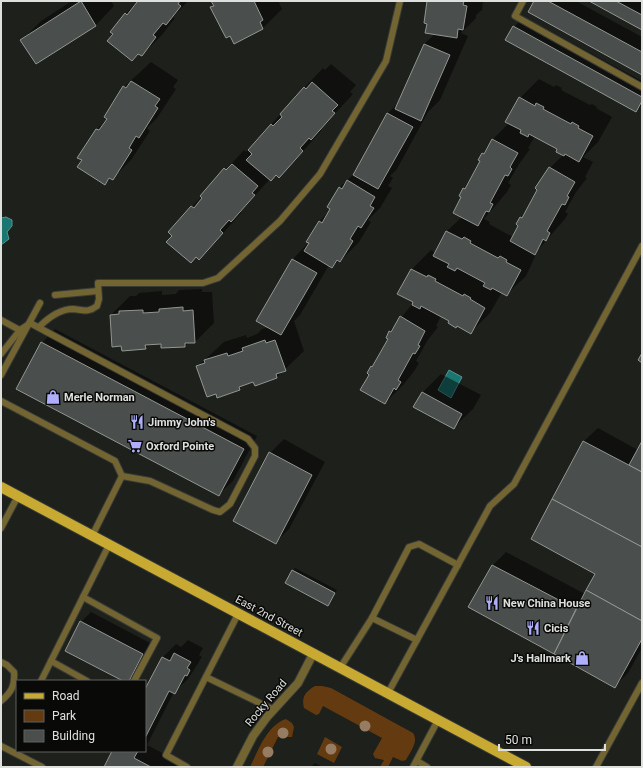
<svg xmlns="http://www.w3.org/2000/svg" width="643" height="768" font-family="Roboto,sans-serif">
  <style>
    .green { fill: #643b10 }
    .water { fill: #1b7570; stroke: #569591 }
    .shadow { fill: #0007; fill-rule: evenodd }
    .building { fill: #4a4e4c; stroke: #919693 }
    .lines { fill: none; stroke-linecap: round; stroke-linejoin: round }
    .lane-casing { stroke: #393b37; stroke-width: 8 }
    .street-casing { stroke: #393b37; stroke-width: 10 }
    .primary-casing { stroke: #393b37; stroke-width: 12 }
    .lane { stroke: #736532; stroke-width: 6 }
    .street { stroke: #736532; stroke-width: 8 }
    .primary { stroke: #c8aa32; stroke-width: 10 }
    .tree { fill: #957c62 }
    .labels { text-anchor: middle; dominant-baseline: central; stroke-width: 3; stroke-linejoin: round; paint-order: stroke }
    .poi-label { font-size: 11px; font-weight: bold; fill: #dee0dd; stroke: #090a08; text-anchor: start }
    .street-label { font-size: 11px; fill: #dee0dd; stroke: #090a08 }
  </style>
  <rect width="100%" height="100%" fill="#1e201c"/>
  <!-- green -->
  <g class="green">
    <path d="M315,686H322L331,688L413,733C419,742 410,752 406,760L402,761L393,757L388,767H380L384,760L375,758L373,754L382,738L323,706L319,714L316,715L304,708C301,697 306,691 315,686Z"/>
    <path d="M286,719L292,723L294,727L292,737H278L263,767H250C258,751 267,725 286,719Z"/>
    <polygon points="325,737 342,747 334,763 317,754"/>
  </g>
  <!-- water -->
  <g class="water">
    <polygon points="6,217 12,220 12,226 7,232 9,239 1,245 1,218"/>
    <polygon points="449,370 462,377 451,398 438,390"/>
  </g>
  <!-- shadow -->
  <g class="shadow">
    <polygon points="72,1 111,1 114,6 96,25 36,63 22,40 41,21"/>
    <polygon points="137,1 188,1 173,17 175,18 161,36 142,55 139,53 132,60 114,34 126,14"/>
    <polygon points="212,1 281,1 279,3 282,9 263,28 235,42 212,7 214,5"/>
    <polygon points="428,1 483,1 482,10 476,15 476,18 461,33 468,36 440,100 428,112 397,169 390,176 393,178 388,186 392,188 380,208 368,220 371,222 359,242 340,261 339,260 332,267 329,265 300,315 294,321 304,351 277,377 255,384 254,380 245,383 239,389 216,393 197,367 224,342 246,335 247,338 257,334 262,329 269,327 258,320 293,259 309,242 319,222 331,209 328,207 340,187 356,172 388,113 399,102 424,44 435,34 428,23"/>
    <polygon points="535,1 576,1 642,37 642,74"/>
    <polygon points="591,1 642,1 642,29"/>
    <polygon points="524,17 642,81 642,105 636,111 514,27"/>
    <polygon points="151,62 178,80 173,87 176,89 157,118 147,128 150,131 131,160 112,179 111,178 105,184 79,157 97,129 107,119 124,87"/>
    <polygon points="331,64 356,85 350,92 353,94 320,130 321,131 298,157 279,176 276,174 270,179 240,212 241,213 218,239 199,258 173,235 192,207 244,150 246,152 252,146 305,87 323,68 325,70"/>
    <path d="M539,79L554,87L556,85L562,88L561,90L590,105L592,104L597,107L596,108L612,117L598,142L583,157L593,162L585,177L587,178L576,192L565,212L568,214L564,220L538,250L526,276L507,294L502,292L490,313L471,332L441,316L436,326L438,327L427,341L416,361L419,363L415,370L404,384L385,403L370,374L368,373L389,338L387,337L390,331L414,302L399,293L412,269L431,250L436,253L447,231L462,217L464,189L469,184L481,161L483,154L493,139L509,123L520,98ZM535,136L558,149L563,155L550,168L526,212L521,217L520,225L513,237L489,224L490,222L484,219L507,192L511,185L508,183L519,164L530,149L528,148Z"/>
    <polygon points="202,289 202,292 212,292 214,323 195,342 189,342 185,346 162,343 149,344 145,348 111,315 130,296 136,296 139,293 162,291 162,295 176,294 179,290"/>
    <polygon points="55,329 257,436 233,481 219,494 42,343"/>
    <polygon points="441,374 481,395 473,409 454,427 422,393"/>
    <polygon points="598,428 638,450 642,443 642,648 628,673 615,686 469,606 493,565 506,552 585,594 596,573 533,538 584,441"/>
    <polygon points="284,439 325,462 289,529 276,542 270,453"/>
    <polygon points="295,568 337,590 328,605 292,571"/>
    <polygon points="91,612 152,644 138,672 129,681 125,681 81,622"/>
    <polygon points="188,640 203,648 199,655 202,657 188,679 174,692 147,745 189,767 105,767 113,751 145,751 145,692 163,657 176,644 181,647"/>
    <polygon points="315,763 322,767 311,767"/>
  </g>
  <!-- building -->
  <g class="building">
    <polygon points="81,1 96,26 36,64 20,40"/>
    <polygon points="136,1 180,1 178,4 181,6 166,25 163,23 153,35 156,37 142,56 138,54 132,61 107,41 113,34 110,32 125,13 127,15 137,2"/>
    <polygon points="211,1 254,1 263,20 260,22 263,29 234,44 230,36 226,38 210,7 214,6"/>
    <polygon points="427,1 464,1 463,5 467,6 463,30 458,29 457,38 425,33 427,24 424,23"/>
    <polygon points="534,1 548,1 642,52 642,75 528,12"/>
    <polygon points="589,1 616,1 642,15 642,30"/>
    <polygon points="513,26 642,97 642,101 636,112 505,40"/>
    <polygon points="424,44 450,55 421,121 395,109"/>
    <polygon points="131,81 160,99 155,106 158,108 139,138 136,136 129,148 132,150 113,180 109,178 105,185 77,167 82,160 77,158 96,129 99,130 107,119 104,117 123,86 126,88"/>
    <polygon points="312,82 338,105 332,111 335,113 311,140 309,138 300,148 303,151 279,178 276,175 271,181 246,160 252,154 248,150 271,124 273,126 282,117 280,114 304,87 306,89"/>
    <polygon points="519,97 535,106 536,103 544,107 543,109 571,124 572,122 579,126 578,128 593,136 579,162 565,154 564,156 556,152 557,149 529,134 528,137 520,133 521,130 505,122"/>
    <polygon points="387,113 413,127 378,189 353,175"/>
    <polygon points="492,139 518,153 510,167 512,169 508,176 505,175 490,203 493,204 489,212 486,211 478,226 453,213 461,197 459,196 463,188 465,189 480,161 478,160 482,153 484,154"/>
    <polygon points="232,164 258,186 252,193 255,195 231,222 229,220 220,230 223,233 199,260 196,257 191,263 166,242 172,236 168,232 191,206 194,208 202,198 200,196 224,168 226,170"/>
    <polygon points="549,167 575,182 567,196 569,197 565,205 562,204 547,231 550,233 546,241 543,239 535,255 510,241 518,226 516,224 520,217 522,218 537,190 535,188"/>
    <polygon points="347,180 375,197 370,206 374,208 361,228 358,226 350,239 353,241 340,262 337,260 332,268 304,251 309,243 306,242 319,221 322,223 330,209 327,207 339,187 342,189"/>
    <polygon points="446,231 462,239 464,237 471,241 470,243 498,258 500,256 507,260 506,262 521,270 507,296 492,288 491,290 483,286 485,283 457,268 455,271 447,267 449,264 433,256"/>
    <polygon points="292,259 317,273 281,335 256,321"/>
    <polygon points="411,269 427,277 428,275 436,279 435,281 463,296 464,294 471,298 470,299 485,308 471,334 457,326 456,328 448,323 449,321 421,306 420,309 412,305 413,302 397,294"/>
    <polygon points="183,307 183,311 193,310 195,343 185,343 185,347 161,348 161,344 145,345 146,349 122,351 121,346 112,347 110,315 119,314 119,311 143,310 143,313 159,312 159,309"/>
    <polygon points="400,316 425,331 418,345 420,346 415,354 413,353 398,380 401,382 396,390 394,388 385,404 360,390 369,375 367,373 371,366 372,367 388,339 386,338 389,331 391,332"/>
    <polygon points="265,340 266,343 275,340 286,371 276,374 277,378 255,386 253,382 239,387 240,390 217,398 216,394 207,397 196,366 205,363 204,360 227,353 228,356 243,351 242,348"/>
    <polygon points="41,342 244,449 219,496 16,389"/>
    <polygon points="642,353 642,363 638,360"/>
    <polygon points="422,392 462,414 454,429 413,407"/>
    <polygon points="583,441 642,472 642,547 552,499"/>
    <polygon points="642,441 642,472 629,465"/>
    <polygon points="269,452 312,475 276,544 233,521"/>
    <polygon points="552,499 642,547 642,621 586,590 595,574 531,539"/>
    <polygon points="492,565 576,609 554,654 468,607"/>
    <polygon points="292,570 335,593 328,606 285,583"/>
    <polygon points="586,590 642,621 642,639 615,688 554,654"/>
    <polygon points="80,621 143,654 129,681 123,681 65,651"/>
    <polygon points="174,653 191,662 187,668 190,670 187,676 185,675 175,694 169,691 145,738 145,689 162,657 170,661"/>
    <polygon points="112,751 138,751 134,758 151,767 104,767"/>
  </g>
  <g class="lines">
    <defs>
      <g id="lane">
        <polyline points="523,1 515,16 642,87"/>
        <polyline points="55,295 98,291"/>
        <polyline points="1,320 23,332"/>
        <polyline points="30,323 248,439 255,448 255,456 230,504 220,512 213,510 150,481 122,476"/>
        <path d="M39,327C47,319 59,309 73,309C83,310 88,313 97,306L99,299L98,283H203L218,278L280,221L320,174L386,61L400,1"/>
        <polyline points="1,354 20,330 29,324"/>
        <polyline points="1,375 40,303"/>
        <polyline points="1,401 115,461 122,476 92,536"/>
        <polyline points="1,528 18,496"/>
        <polyline points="83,597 157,638 134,681"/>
        <polyline points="372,618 417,640"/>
        <polyline points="51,661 87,681"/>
        <path d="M1,662L7,665L14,672C15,685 12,692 1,701"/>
        <polyline points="340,668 372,618 409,547 419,544 458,565"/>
        <polyline points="206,677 274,710"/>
        <polyline points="41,681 109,545"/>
        <polyline points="388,693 490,506 514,484 642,246"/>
        <polyline points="1,746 42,767"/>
        <polyline points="417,761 427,767"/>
        <polyline points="187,767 166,755 238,614"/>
        <polyline points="413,767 438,720"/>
        <polyline points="596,767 642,683"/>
      </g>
      <polyline id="street" points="237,767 253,736 267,717 298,683 313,654"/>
      <polyline id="primary" points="1,487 526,767"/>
    </defs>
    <!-- lane casing -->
    <use href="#lane" class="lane-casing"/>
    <!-- street casing -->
    <use href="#street" class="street-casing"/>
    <!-- primary casing -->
    <use href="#primary" class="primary-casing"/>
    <!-- lane -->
    <use href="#lane" class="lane"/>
    <!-- street -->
    <use href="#street" class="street"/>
    <!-- primary -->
    <use href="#primary" class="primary"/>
  </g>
  <!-- trees -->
  <g class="tree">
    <circle cx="365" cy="726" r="5.5"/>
    <circle cx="283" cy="733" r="5.5"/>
    <circle cx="331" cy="749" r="5.5"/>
    <circle cx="268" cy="752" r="5.5"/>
  </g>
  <!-- icons -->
  <defs>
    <symbol id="shop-bare" viewBox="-9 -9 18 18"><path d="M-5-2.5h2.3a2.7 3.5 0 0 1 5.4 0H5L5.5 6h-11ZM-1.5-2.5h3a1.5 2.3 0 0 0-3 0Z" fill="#aeaefa" stroke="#090a08" stroke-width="2.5" paint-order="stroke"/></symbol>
    <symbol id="restaurant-bare" viewBox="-9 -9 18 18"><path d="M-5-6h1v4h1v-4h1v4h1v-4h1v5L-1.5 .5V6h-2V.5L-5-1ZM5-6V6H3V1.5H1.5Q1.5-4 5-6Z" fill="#aeaefa" stroke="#090a08" stroke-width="2.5" paint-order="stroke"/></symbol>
    <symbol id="supermarket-bare" viewBox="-9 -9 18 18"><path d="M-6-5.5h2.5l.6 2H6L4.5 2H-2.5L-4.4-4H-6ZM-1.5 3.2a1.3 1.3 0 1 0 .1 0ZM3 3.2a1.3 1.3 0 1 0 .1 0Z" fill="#aeaefa" stroke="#090a08" stroke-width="2.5" paint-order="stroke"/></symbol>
  </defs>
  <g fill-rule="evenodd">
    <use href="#shop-bare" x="43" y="387" width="20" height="20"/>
    <use href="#restaurant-bare" x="127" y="412" width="20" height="20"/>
    <use href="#supermarket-bare" x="125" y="436" width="20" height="20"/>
    <use href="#restaurant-bare" x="482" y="593" width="20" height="20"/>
    <use href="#restaurant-bare" x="523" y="618" width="20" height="20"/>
    <use href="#shop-bare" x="572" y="648" width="20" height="20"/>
  </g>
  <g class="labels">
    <!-- poi labels -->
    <g class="poi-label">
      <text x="64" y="397">Merle Norman</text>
      <text x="148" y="422">Jimmy John's</text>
      <text x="146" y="446">Oxford Pointe</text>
      <text x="503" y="603">New China House</text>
      <text x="544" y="628">Cicis</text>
      <text x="571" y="658" text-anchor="end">J's Hallmark</text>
    </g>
    <!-- street labels -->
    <g class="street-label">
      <text transform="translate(269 616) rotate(28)">East 2nd Street</text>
      <text transform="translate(266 703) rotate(-50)">Rocky Road</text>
    </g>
  </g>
  <!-- border -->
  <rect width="643" height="768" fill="none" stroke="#dee0dd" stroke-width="4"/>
  <!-- legend -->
  <rect x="16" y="680" width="130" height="72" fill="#090a08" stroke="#5e605d"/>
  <rect x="24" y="693" width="20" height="6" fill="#c8aa32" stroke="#5e605d"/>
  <text x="52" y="700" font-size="12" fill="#dee0dd">Road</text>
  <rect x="24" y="710" width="20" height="12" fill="#643b10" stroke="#5e605d"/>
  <text x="52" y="720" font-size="12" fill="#dee0dd">Park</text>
  <rect x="24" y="730" width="20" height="12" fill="#4a4e4c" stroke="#5e605d"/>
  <text x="52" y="740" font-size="12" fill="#dee0dd">Building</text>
  <!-- scale -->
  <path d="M499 744v6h106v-6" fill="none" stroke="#dee0dd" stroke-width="2"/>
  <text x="505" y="744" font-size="12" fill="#dee0dd" stroke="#090a08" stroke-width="3" paint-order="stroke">50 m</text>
</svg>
